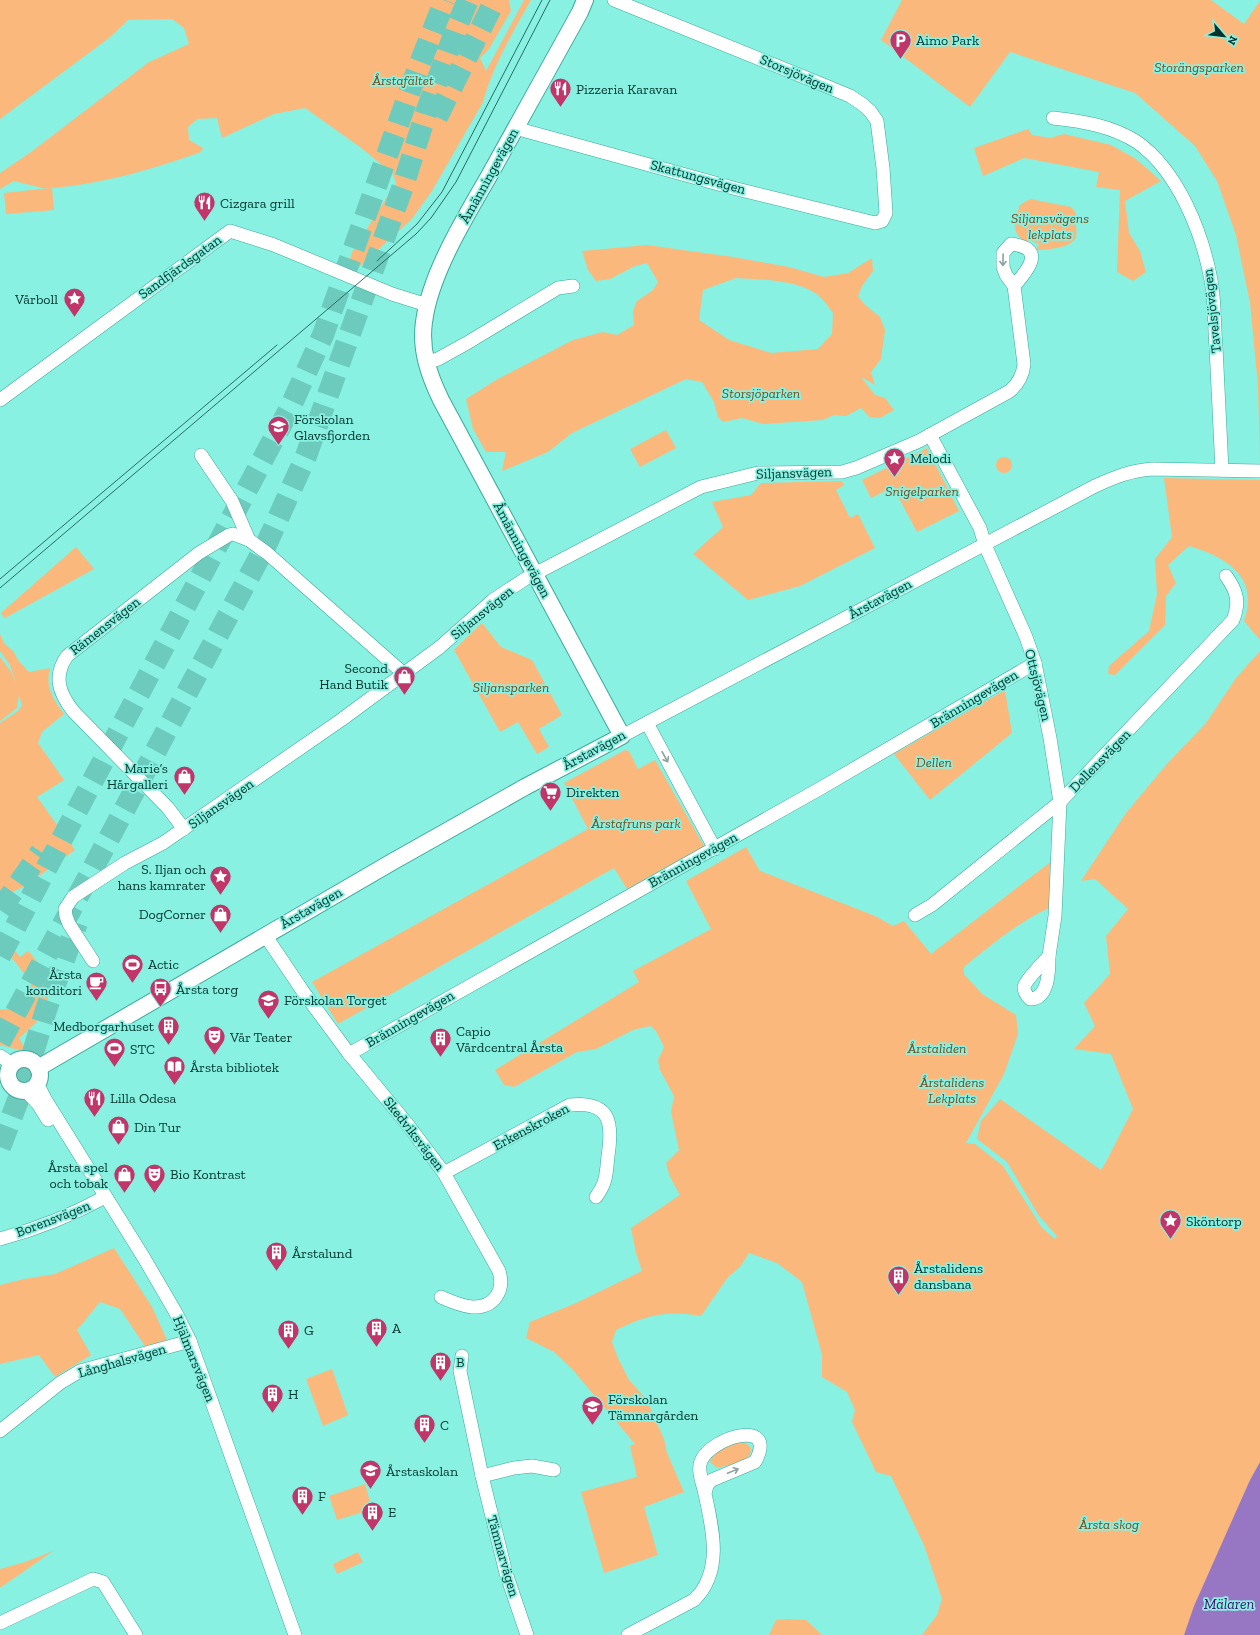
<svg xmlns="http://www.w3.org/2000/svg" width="1260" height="1635" font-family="'Zilla Slab',serif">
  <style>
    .green { fill: #fbb87c; fill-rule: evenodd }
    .water { fill: #9777c3 }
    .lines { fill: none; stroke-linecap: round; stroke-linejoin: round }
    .motorway-tunnel { stroke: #6dcbbd; stroke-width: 22; stroke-dasharray: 22 11; stroke-linecap: butt }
    .minor-casing { stroke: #3aa99b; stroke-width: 14 }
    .tertiary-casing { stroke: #3aa99b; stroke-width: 18 }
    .minor { stroke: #fff; stroke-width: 13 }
    .tertiary { stroke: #fff; stroke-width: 16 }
    .tram { stroke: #296c64; stroke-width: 1 }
    .oneway { stroke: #8ca3a0 }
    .labels { text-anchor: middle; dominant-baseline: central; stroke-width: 3.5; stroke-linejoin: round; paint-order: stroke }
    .poi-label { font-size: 14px; fill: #00322d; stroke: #88f1e1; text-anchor: start }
    .park-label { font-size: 14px; font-style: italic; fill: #794b1c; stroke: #88f1e1 }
    .street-label { font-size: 14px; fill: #00322d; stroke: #88f1e1 }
    .water-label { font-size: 15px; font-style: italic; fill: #42116d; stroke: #88f1e1 }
  </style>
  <rect width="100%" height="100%" fill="#88f1e1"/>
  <!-- green -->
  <g class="green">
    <path d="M0,0H509L511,11L489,49L480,58L486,71L524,0H531C513,32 493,66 483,102L432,191L411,220L358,268L349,262L352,252L396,183L393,174L360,147L305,108L274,114L222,138L217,118L197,119L188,127L189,140L203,148L201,152C153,169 103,184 52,188L54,210L6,214L4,193L49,188H42L14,181L0,189V173L31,152L149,62L189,44L184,28L172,19L128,20L109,38L0,119Z"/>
    <polygon points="902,0 1211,0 1244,24 1260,1 1260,461 1258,386 1250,303 1236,235 1217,181 1195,146 1135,93 1010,52 970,107 881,40"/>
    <polygon points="1028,129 1032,135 1050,138 1064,134 1111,145 1136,159 1161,181 1125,201 1129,233 1140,251 1146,272 1133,281 1117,272 1120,190 1096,187 1099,172 1024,158 983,176 974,148"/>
    <path d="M1030,199L1071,207C1077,212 1076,217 1076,224C1076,228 1077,233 1076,237C1073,248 1045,250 1036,250L1039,244L1029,240L1026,244C1010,229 1014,224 1020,205Z"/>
    <path d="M647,245L733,257L789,267L824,277L848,273L872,258L873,271L862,286L858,296L865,305L880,317L885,330L881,359L871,372L875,385L861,377L875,395L885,398L894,410L880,418L869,417L861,408L846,416L834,415L823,420L763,424L742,418L723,422L718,417L714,402L702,382L686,379L572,433L548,452L502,471L506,452H486L473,429L466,399L496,380L573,340L603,332L617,335L634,325L633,311L637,301L653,290L658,282L647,263L635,266L610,279L596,281L588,270L582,251ZM736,278C762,280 803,279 822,299C826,303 829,308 833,313L832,334L818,349L771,353L729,340L699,320L703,290Z"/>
    <polygon points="666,430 676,448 640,467 630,449"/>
    <polygon points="927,448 959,511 917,532 893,487 871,498 862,480"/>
    <circle cx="1004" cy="465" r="8"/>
    <path d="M1164,478L1260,480V640L1244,621C1260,577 1226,557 1189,546L1168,565L1176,583L1166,596L1165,625L1115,675L1108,674L1109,666L1149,631L1157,594L1155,559L1172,537Z"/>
    <polygon points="842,481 844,485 836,490 850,518 858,514 875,548 800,586 748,600 693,554 723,527 712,502 751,495 761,483"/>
    <polygon points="76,547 94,569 5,618 1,613"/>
    <polygon points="482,623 501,647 532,660 562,715 539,729 549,747 537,754 518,722 500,732 454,650"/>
    <path d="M0,634L4,643L13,651L18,660L29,672L50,668C45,688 53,698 64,714L42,732L38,743L64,780L37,797L75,850L25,886L0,898V723L18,711L22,706L19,695L17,708L0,721V657L12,673L17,686L10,665L0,651Z"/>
    <path d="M1260,651V1462L1250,1480L1184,1635H922L937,1615L942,1599L924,1545L891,1476L876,1472L852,1422L855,1410L847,1392L822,1377V1355L802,1282L777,1263L749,1253L740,1267L728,1277L701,1316C666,1310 647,1315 616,1330L612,1342L618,1358L629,1380L647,1400L664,1439L667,1453L684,1492L644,1507L658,1555L604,1573L581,1492L637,1477L630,1446L635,1444L573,1370L554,1352L526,1338L530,1322L576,1303L642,1271L636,1253L631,1228L680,1195L670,1177L666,1163L679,1150L671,1112L674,1096L660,1070L658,1060L664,1047L656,1031L650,1026L633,1030L596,1049L577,1052L514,1087L504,1085L495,1070L639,982L633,971L711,929L686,881L746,847L760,871L875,916L893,926L904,921L931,954L1053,860L1052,889L1049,908C1017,923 991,945 964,967V974L982,994L1016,1015L1018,1034L1004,1074L966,1143L975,1144L1003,1166L1042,1228L1055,1239L1057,1236L1039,1216L1007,1162L977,1139L981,1121L1000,1099L1101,1170L1106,1162L1133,1109L1111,1054L1074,1049L1095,1026L1084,1003L1110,974L1106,936L1128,909L1095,879L1081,881L1126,813L1166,765L1206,723L1236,678Z"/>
    <polygon points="1005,690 1012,733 930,800 894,754"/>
    <polygon points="625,750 629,751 638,769 655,760 704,846 627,889 614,868 338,1024 312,982 588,829 564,783"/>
    <polygon points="0,932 20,957 28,951 54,981 47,1001 35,1016 37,1022 19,1038 24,1047 23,1051 0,1045 0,1009 20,1010 30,1003 31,982 0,943"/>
    <polygon points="114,1248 152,1307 167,1340 145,1346 120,1309 100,1302 77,1330 91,1355 55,1377 39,1355 0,1364 0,1285 24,1279 55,1274"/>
    <polygon points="332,1369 348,1415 323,1426 306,1379"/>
    <path d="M742,1442L746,1443L751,1448L750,1455L744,1461L717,1468L710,1462C715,1449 729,1444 742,1442Z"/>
    <polygon points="365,1484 372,1509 337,1520 329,1496"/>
    <polygon points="53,1551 0,1588 0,1569 25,1562"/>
    <polygon points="358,1552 363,1562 337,1574 333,1564"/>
    <polygon points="789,1619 806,1620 822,1635 769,1635 776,1620"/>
  </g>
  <!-- water -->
  <polygon class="water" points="1260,1462 1260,1635 1184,1635 1194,1606 1250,1480"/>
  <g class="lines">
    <!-- motorway-tunnel -->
    <g class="motorway-tunnel">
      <polyline points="437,117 495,0"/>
      <polyline points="0,910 41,852"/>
      <polyline points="0,956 290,408 323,335 417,71 445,0"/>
      <polyline points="0,1042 267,543 306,456 403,186 426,113 457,26 468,0"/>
      <polyline points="0,1147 20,1095 46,1010 77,923"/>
    </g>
    <defs>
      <g id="minor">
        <path d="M1053,118C1082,121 1112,126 1137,142C1178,171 1202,232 1211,280C1215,302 1214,325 1216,347C1218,388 1220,429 1222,470"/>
        <polyline points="515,128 733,188 875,223 882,221 886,213 883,168 877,121 870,111 862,104 850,96 809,79 614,0"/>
        <polyline points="426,363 438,359 467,343 558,288 573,286"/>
        <polyline points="0,400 230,231 274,245 392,294 427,305"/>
        <polyline points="930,435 980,528 985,545 1026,637 1035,663 1050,738 1060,802 1055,916 1049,956"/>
        <polyline points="201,455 232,501 249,540"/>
        <polyline points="647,723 715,849"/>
        <path d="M622,736L1095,486C1115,477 1129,471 1152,469L1260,471"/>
        <path d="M184,829L168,808L73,711C59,693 53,676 67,656L199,553L229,535L233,534L249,540L267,553L403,673"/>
        <path d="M915,915L932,905L1060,802L1233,620C1240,602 1237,591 1226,576"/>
        <path d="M265,935L302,990L347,1051L408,1125L444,1173L499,1271C505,1291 494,1308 472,1307C461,1306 450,1301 441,1297"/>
        <path d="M1049,956C1049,970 1049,999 1030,999C1027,996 1024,992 1024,987C1026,979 1043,963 1049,956Z"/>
        <path d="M93,961L69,924L66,916L65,909L73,897L125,863L163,843L341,720L440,647L493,600L525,579L701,487L758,473L842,472L856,468L919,441L1010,391C1019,383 1023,375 1024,364L1014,286L1006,275L1003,267V253L1011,244C1046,248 1029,269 1014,286"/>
        <polyline points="349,1054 821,788 1035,663"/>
        <polyline points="0,1056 12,1064"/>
        <polyline points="37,1083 45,1099 144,1258 176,1313 190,1341 295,1635"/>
        <polyline points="26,1091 38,1104 48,1120"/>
        <path d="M444,1173L570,1105C611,1101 613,1123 608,1156C606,1174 607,1182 596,1197"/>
        <path d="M0,1239C37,1229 72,1215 105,1197"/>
        <polyline points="462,1356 460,1371 482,1476 506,1573 527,1635"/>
        <polyline points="0,1431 60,1383 80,1371 190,1341"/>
        <polyline points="482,1476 514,1468 532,1466 554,1470"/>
        <polyline points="0,1623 93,1579 103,1582 136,1635"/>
        <path d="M628,1635L694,1600C723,1572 713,1530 705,1494C703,1484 697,1471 701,1461C712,1436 779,1418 755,1462L712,1480L707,1485L705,1494"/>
      </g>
      <g id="tertiary">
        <circle cx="24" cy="1075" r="16"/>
        <path d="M38,1068L392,862L525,787L622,736L441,400C429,375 420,350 424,322C430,274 465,218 489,176C519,121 550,67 580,12L585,0"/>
      </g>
    </defs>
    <!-- minor casing -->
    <use href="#minor" class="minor-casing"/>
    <!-- tertiary casing -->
    <use href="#tertiary" class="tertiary-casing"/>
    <!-- minor -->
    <use href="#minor" class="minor"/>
    <!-- tertiary -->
    <use href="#tertiary" class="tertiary"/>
    <!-- tram -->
    <g class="tram">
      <polyline points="377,261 417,224 442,192 542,0"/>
      <polyline points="0,579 277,345"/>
      <polyline points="0,588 416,234 431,218 456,182 550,0"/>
    </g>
  </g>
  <!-- one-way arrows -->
  <defs><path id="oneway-shaft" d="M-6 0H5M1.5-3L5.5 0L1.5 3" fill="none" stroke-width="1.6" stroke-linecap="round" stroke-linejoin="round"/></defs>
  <g class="oneway">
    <use href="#oneway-shaft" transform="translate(1003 260) rotate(91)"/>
    <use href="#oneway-shaft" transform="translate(665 757) rotate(61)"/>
    <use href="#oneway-shaft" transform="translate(733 1471) rotate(-22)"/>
  </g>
  <!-- icons -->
  <defs>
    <symbol id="parking-pin" viewBox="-11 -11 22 30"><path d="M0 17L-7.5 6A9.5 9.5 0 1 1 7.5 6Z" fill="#c13569" stroke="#88f1e1"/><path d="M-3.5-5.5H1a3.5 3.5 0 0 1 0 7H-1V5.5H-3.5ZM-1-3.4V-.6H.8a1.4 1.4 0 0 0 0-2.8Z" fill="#fff"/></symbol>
    <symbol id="restaurant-pin" viewBox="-11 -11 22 30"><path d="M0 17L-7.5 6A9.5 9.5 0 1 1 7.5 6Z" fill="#c13569" stroke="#88f1e1"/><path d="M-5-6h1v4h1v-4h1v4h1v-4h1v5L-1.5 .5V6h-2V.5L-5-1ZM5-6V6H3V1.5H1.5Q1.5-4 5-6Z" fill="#fff"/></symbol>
    <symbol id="sight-pin" viewBox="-11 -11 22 30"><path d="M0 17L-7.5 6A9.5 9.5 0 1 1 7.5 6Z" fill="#c13569" stroke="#88f1e1"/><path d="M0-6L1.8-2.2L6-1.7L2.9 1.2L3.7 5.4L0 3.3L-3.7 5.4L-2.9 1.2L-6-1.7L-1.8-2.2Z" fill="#fff"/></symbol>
    <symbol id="school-pin" viewBox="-11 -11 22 30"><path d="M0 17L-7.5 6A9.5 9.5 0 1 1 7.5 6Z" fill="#c13569" stroke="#88f1e1"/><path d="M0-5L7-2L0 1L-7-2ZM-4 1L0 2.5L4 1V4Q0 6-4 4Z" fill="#fff"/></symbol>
    <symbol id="shop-pin" viewBox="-11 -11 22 30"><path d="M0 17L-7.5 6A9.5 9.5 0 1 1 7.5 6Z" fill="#c13569" stroke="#88f1e1"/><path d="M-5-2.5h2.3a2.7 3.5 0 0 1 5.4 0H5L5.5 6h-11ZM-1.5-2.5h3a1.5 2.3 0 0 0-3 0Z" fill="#fff"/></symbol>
    <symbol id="supermarket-pin" viewBox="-11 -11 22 30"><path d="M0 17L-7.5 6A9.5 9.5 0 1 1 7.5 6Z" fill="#c13569" stroke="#88f1e1"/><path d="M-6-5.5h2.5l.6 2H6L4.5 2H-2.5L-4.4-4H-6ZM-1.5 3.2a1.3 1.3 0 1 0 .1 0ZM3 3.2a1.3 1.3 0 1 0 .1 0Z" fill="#fff"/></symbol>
    <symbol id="stadium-pin" viewBox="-11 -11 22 30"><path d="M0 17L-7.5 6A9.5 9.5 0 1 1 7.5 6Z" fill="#c13569" stroke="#88f1e1"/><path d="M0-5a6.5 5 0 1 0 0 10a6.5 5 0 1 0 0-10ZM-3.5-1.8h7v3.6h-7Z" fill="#fff"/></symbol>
    <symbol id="cafe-pin" viewBox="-11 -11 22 30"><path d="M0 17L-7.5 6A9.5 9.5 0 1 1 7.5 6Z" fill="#c13569" stroke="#88f1e1"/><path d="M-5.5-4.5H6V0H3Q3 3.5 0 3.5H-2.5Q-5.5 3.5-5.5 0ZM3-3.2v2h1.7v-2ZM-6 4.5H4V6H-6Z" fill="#fff"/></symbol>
    <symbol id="bus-pin" viewBox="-11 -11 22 30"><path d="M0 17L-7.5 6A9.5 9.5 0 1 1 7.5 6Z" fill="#c13569" stroke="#88f1e1"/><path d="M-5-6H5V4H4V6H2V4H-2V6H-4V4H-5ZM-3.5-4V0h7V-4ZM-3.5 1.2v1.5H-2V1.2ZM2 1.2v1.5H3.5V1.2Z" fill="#fff"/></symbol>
    <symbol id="building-pin" viewBox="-11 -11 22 30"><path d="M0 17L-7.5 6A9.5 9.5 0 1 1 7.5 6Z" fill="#c13569" stroke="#88f1e1"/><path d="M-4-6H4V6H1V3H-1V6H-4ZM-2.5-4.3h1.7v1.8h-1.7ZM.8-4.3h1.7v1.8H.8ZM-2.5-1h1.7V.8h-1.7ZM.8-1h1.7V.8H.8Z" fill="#fff"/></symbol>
    <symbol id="theatre-pin" viewBox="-11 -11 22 30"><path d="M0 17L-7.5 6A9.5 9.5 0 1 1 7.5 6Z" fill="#c13569" stroke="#88f1e1"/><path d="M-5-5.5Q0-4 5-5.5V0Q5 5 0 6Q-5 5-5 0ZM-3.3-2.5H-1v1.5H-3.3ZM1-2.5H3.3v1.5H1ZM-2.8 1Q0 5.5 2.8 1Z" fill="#fff"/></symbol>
    <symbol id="library-pin" viewBox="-11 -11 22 30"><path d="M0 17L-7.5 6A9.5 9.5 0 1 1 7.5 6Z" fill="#c13569" stroke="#88f1e1"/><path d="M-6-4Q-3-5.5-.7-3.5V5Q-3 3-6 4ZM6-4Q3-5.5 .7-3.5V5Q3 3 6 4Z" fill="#fff"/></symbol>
  </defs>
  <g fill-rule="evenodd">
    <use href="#parking-pin" x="888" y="28" width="25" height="34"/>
    <use href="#restaurant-pin" x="548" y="76" width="25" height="34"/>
    <use href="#restaurant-pin" x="192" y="190" width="25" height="34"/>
    <use href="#sight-pin" x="62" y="286" width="25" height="34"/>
    <use href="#school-pin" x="266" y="414" width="25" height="34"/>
    <use href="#sight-pin" x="882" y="446" width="25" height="34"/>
    <use href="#shop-pin" x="392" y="664" width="25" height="34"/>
    <use href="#shop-pin" x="172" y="764" width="25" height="34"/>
    <use href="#supermarket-pin" x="538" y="780" width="25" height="34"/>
    <use href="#sight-pin" x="208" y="864" width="25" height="34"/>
    <use href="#shop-pin" x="208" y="902" width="25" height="34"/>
    <use href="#stadium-pin" x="120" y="952" width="25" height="34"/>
    <use href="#cafe-pin" x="84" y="970" width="25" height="34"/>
    <use href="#bus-pin" x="148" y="976" width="25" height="34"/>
    <use href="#school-pin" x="256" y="988" width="25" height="34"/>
    <use href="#building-pin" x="156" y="1014" width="25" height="34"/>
    <use href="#theatre-pin" x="202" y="1024" width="25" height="34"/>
    <use href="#building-pin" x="428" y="1026" width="25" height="34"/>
    <use href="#stadium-pin" x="102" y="1036" width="25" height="34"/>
    <use href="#library-pin" x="162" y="1054" width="25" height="34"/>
    <use href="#restaurant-pin" x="82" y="1086" width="25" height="34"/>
    <use href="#shop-pin" x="106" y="1114" width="25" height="34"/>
    <use href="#theatre-pin" x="142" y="1162" width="25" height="34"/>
    <use href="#shop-pin" x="112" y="1162" width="25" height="34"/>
    <use href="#sight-pin" x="1158" y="1208" width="25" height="34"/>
    <use href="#building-pin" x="264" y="1240" width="25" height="34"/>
    <use href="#building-pin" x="886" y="1264" width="25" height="34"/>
    <use href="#building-pin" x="364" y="1316" width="25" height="34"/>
    <use href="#building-pin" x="276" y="1318" width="25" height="34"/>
    <use href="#building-pin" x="428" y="1350" width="25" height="34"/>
    <use href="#building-pin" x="260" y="1382" width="25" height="34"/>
    <use href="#school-pin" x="580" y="1394" width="25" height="34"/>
    <use href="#building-pin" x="412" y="1412" width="25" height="34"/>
    <use href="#school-pin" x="358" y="1458" width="25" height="34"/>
    <use href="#building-pin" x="290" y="1484" width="25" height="34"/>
    <use href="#building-pin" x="360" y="1500" width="25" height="34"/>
  </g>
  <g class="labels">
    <!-- poi labels -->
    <g class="poi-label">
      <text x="916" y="40">Aimo Park</text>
      <text x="576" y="89">Pizzeria Karavan</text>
      <text x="220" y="203">Cizgara grill</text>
      <text x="58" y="299" text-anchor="end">Vårboll</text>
      <text x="294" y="419">Förskolan<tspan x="294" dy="16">Glavsfjorden</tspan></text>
      <text x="910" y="458">Melodi</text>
      <text x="388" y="668" text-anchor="end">Second<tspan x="388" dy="16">Hand Butik</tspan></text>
      <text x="168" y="768" text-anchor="end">Marie’s<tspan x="168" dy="16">Hårgalleri</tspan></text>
      <text x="566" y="792">Direkten</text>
      <text x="206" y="869" text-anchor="end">S. Iljan och<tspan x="206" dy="16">hans kamrater</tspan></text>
      <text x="206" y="914" text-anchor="end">DogCorner</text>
      <text x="148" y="964">Actic</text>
      <text x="82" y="974" text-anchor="end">Årsta<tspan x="82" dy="16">konditori</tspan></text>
      <text x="176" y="989">Årsta torg</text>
      <text x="284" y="1000">Förskolan Torget</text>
      <text x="154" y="1026" text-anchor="end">Medborgarhuset</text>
      <text x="456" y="1031">Capio<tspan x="456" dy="16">Vårdcentral Årsta</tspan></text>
      <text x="230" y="1037">Vår Teater</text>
      <text x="130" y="1049">STC</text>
      <text x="190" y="1067">Årsta bibliotek</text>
      <text x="110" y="1098">Lilla Odesa</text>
      <text x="134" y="1127">Din Tur</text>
      <text x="108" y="1167" text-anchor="end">Årsta spel<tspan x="108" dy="16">och tobak</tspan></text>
      <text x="170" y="1174">Bio Kontrast</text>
      <text x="1186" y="1221">Sköntorp</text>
      <text x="292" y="1253">Årstalund</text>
      <text x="914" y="1268">Årstalidens<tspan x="914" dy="16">dansbana</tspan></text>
      <text x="392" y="1328">A</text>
      <text x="304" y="1330">G</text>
      <text x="456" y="1362">B</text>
      <text x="288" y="1394">H</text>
      <text x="608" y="1399">Förskolan<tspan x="608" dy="16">Tämnargården</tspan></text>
      <text x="440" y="1425">C</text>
      <text x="386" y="1471">Årstaskolan</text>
      <text x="318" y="1496">F</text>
      <text x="388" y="1512">E</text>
    </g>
    <!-- park labels -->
    <g class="park-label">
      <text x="1199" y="67">Storängsparken</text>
      <text x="403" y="80">Årstafältet</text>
      <text x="1050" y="218">Siljansvägens<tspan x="1050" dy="16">lekplats</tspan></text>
      <text x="761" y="393">Storsjöparken</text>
      <text x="922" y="491">Snigelparken</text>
      <text x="511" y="687">Siljansparken</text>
      <text x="934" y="762">Dellen</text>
      <text x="636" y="823">Årstafruns park</text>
      <text x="937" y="1048">Årstaliden</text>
      <text x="952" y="1082">Årstalidens<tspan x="952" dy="16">Lekplats</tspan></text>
      <text x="1109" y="1524">Årsta skog</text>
    </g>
    <!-- street labels -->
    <g class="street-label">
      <text transform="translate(797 74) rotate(23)">Storsjövägen</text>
      <text transform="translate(489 176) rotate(-61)">Åmänningevägen</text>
      <text transform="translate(698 177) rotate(15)">Skattungsvägen</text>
      <text transform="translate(180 267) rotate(-36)">Sandfjärdsgatan</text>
      <text transform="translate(1212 311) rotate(-96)">Tavelsjövägen</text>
      <text transform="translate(794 473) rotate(-2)">Siljansvägen</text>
      <text transform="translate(522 550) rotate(62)">Åmänningevägen</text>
      <text transform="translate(880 599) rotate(-28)">Årstavägen</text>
      <text transform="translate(482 613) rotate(-39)">Siljansvägen</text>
      <text transform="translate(105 626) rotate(-38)">Rämensvägen</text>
      <text transform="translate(1038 685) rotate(76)">Ottsjövägen</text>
      <text transform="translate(974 699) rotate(-31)">Bränningevägen</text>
      <text transform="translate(594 750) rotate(-28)">Årstavägen</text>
      <text transform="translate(1100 761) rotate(-46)">Dellensvägen</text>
      <text transform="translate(221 804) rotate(-35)">Siljansvägen</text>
      <text transform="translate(693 860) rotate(-29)">Bränningevägen</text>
      <text transform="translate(311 908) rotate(-30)">Årstavägen</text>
      <text transform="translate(410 1019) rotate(-30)">Bränningevägen</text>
      <text transform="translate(531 1127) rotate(-28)">Erkenskroken</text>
      <text transform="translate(414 1134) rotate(52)">Skedviksvägen</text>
      <text transform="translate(53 1219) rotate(-21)">Borensvägen</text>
      <text transform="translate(194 1359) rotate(68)">Hjälmarsvägen</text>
      <text transform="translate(122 1361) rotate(-16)">Långhalsvägen</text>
      <text transform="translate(503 1556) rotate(74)">Tämnarvägen</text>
    </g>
    <!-- water labels -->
    <g class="water-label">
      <text x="1229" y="1604">Mälaren</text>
    </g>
  </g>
  <!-- north arrow -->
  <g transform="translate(1224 36) rotate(118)" stroke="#88f1e1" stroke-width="3" paint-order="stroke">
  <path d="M0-3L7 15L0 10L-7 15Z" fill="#00322d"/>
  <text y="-6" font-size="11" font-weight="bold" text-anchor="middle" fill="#00322d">N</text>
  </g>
</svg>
